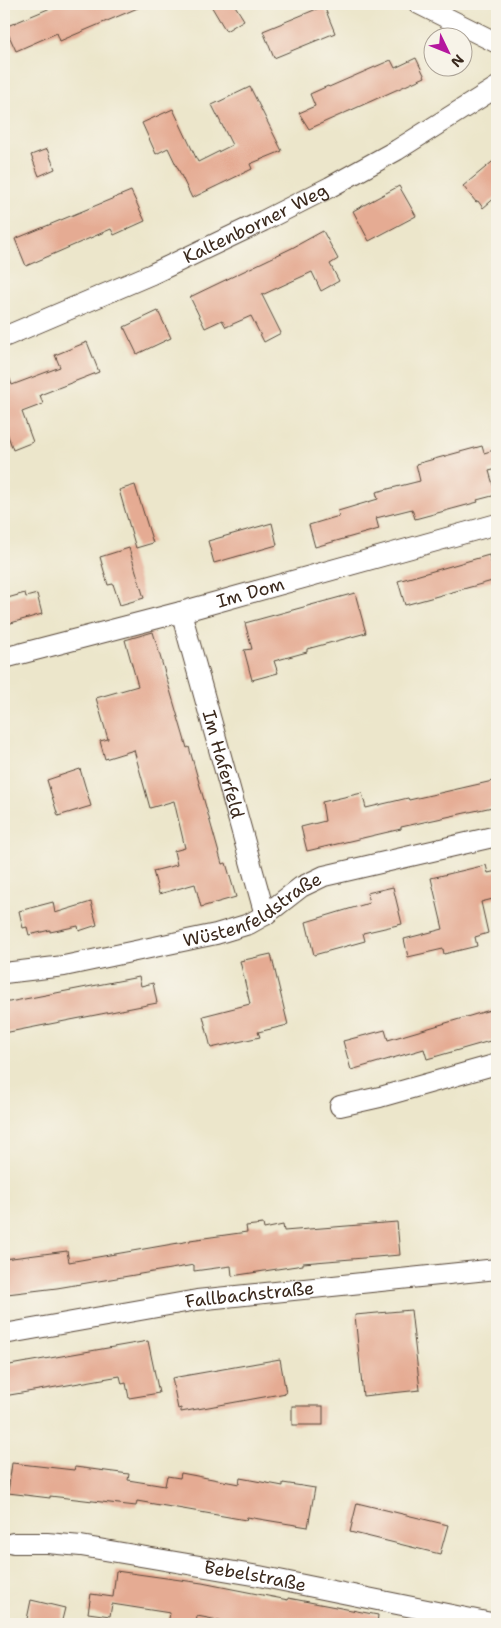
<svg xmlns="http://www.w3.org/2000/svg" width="501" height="1628" font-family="'Shantell Sans',sans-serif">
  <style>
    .building { fill: #e5ab93 }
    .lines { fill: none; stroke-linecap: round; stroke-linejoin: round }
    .minor-casing { stroke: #564638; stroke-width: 22 }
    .minor { stroke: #fff; stroke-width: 20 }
    .labels { text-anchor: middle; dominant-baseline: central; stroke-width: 5; stroke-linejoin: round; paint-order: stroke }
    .street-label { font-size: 18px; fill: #3b2a1e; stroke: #f7f3e8 }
  </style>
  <rect width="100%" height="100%" fill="#f7f3e8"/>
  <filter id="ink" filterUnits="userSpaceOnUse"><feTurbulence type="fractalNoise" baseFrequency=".02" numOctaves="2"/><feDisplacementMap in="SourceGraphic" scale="10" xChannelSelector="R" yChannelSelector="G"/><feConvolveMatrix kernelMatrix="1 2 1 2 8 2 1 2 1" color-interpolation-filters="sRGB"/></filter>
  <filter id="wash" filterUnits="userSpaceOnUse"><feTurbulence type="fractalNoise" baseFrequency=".0096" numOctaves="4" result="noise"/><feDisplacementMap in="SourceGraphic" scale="20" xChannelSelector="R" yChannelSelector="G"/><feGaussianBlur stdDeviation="1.12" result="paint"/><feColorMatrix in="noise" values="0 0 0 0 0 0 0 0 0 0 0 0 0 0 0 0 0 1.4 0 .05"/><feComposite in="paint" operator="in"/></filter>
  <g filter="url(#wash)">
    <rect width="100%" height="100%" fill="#ece6cb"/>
    <g id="blocks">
      <!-- building -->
      <g class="building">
        <polygon points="60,4 147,4 60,41 57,33 16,51 5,27"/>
        <polygon points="210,4 234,4 244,20 226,31"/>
        <polygon points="324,6 335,33 274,58 263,31"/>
        <polygon points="416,58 425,77 309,129 299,113 315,106 310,94 328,86 329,87 391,60 395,68"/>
        <polygon points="250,87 282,151 250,164 252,169 192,198 168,148 156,154 142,123 173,109 198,162 232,145 212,105"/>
        <polygon points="47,149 55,169 39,176 31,155"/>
        <polygon points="497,158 497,196 483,208 478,201 476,202 463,186"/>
        <polygon points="399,186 416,216 369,241 353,211"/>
        <polygon points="131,191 145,221 114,235 111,229 26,266 15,239"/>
        <polygon points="323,231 338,259 330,264 339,281 321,291 312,272 262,295 281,333 264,342 251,316 226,327 222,320 205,328 190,297 292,248"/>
        <polygon points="158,311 171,338 137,354 124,327"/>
        <polygon points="87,342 99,372 40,395 43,404 22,412 33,442 13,450 4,424 4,369 6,368 12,385 60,367 55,355"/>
        <polygon points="482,446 484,453 494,450 497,469 489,471 496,495 477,500 478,502 415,519 412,509 376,518 379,529 315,547 309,525 339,516 338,511 378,499 376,492 420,481 416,464"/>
        <polygon points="135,485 153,543 136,548 119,490"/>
        <polygon points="272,523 277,545 214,563 208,541"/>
        <polygon points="129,548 144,598 120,605 113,584 108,585 100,557"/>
        <polygon points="489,555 496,580 405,605 398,581"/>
        <polygon points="25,593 26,597 37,594 42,614 4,625 4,599"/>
        <polygon points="355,593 366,633 307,649 307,652 274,661 278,673 252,680 244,650 252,649 245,623"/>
        <polygon points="153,632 187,748 189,747 222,864 226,863 236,897 201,907 195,884 159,894 153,871 177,865 174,851 185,848 174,801 150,808 134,750 105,759 100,741 108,739 96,698 138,686 125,640"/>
        <polygon points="80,769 91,806 58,816 47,780"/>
        <polygon points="497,780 497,806 401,827 401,829 307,851 301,827 325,821 322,802 362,793 366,808 408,798 409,800"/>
        <polygon points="486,865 488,873 497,871 497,898 481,902 488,933 475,937 477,946 444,954 443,949 408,957 404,939 443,929 431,878"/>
        <polygon points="393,887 402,924 363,933 365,941 314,955 306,922 369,903 367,893"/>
        <polygon points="53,902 55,913 91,902 97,925 79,931 78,926 50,932 50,930 29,935 27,927 23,928 19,911"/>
        <polygon points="271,954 288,1025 258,1032 260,1037 211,1048 203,1016 250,1004 240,961"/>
        <polygon points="139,977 141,986 153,983 157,1003 4,1033 4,1003"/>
        <polygon points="497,1008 497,1039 427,1059 424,1049 351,1070 343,1041 385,1030 388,1040"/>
        <polygon points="397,1222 400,1255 303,1263 303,1265 232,1276 231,1266 194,1271 194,1265 57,1288 7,1294 4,1259 67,1251 69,1262 190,1241 190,1240 247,1232 246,1226 263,1224 264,1229 283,1225 284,1231"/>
        <polygon points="411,1310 420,1390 363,1396 355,1315"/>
        <polygon points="148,1341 159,1393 129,1398 126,1383 122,1384 120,1376 4,1396 4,1366"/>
        <polygon points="280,1359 286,1393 181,1412 181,1408 178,1409 172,1378"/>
        <rect x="292" y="1406" width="31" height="19"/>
        <polygon points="12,1463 74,1470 75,1467 129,1474 128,1480 165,1486 167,1476 180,1478 181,1473 239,1484 240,1478 283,1486 283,1483 315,1488 308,1527 247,1517 246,1520 137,1501 136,1506 50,1496 50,1498 8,1493"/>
        <polygon points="357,1503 448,1525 440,1554 350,1532"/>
        <polygon points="116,1571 202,1583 288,1600 288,1598 378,1615 377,1624 240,1624 197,1616 196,1624 168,1624 170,1613 112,1604 110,1616 88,1613 91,1594 113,1597"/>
        <polygon points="31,1600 65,1608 61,1624 26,1624"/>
      </g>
    </g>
  </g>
  <g filter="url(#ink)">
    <use href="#blocks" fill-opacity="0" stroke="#564638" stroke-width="1"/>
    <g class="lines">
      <defs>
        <g id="minor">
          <polyline points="419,4 497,43"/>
          <path id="s1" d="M4,337L152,274L263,221L330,187L397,150L497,87"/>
          <path id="s2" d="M181,612L265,915"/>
          <path id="s3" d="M4,658L181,612L497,524"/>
          <path id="s4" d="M4,973L64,966L216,934L249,924L265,915L301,887L324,876L497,836"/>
          <polyline points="340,1106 380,1097 497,1064"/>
          <path id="s5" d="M4,1334L197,1300L497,1269"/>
          <path id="s6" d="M13,1543H47L81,1546L259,1576L496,1624"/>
        </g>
      </defs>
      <!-- minor casing -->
      <use href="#minor" class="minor-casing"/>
      <!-- minor -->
      <use href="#minor" class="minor"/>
    </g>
  </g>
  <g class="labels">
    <!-- street labels -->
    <g class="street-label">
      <text stroke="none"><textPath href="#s1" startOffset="276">Kaltenborner Weg</textPath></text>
      <text stroke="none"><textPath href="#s3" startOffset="255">Im Dom</textPath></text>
      <text stroke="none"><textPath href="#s2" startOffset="158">Im Haferfeld</textPath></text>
      <text stroke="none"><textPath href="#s4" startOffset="259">Wüstenfeldstraße</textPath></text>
      <text stroke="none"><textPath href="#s5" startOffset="249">Fallbachstraße</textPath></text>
      <text stroke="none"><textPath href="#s6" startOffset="245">Bebelstraße</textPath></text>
    </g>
  </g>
  <!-- margin -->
  <rect width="501" height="1628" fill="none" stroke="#f7f3e8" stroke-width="20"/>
  <!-- north arrow -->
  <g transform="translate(448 52) rotate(133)"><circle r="24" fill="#f7f3e8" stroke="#aca397"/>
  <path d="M0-4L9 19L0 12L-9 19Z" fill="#b5179e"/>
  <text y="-8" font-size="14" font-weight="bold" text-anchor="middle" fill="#3b2a1e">N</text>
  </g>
</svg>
